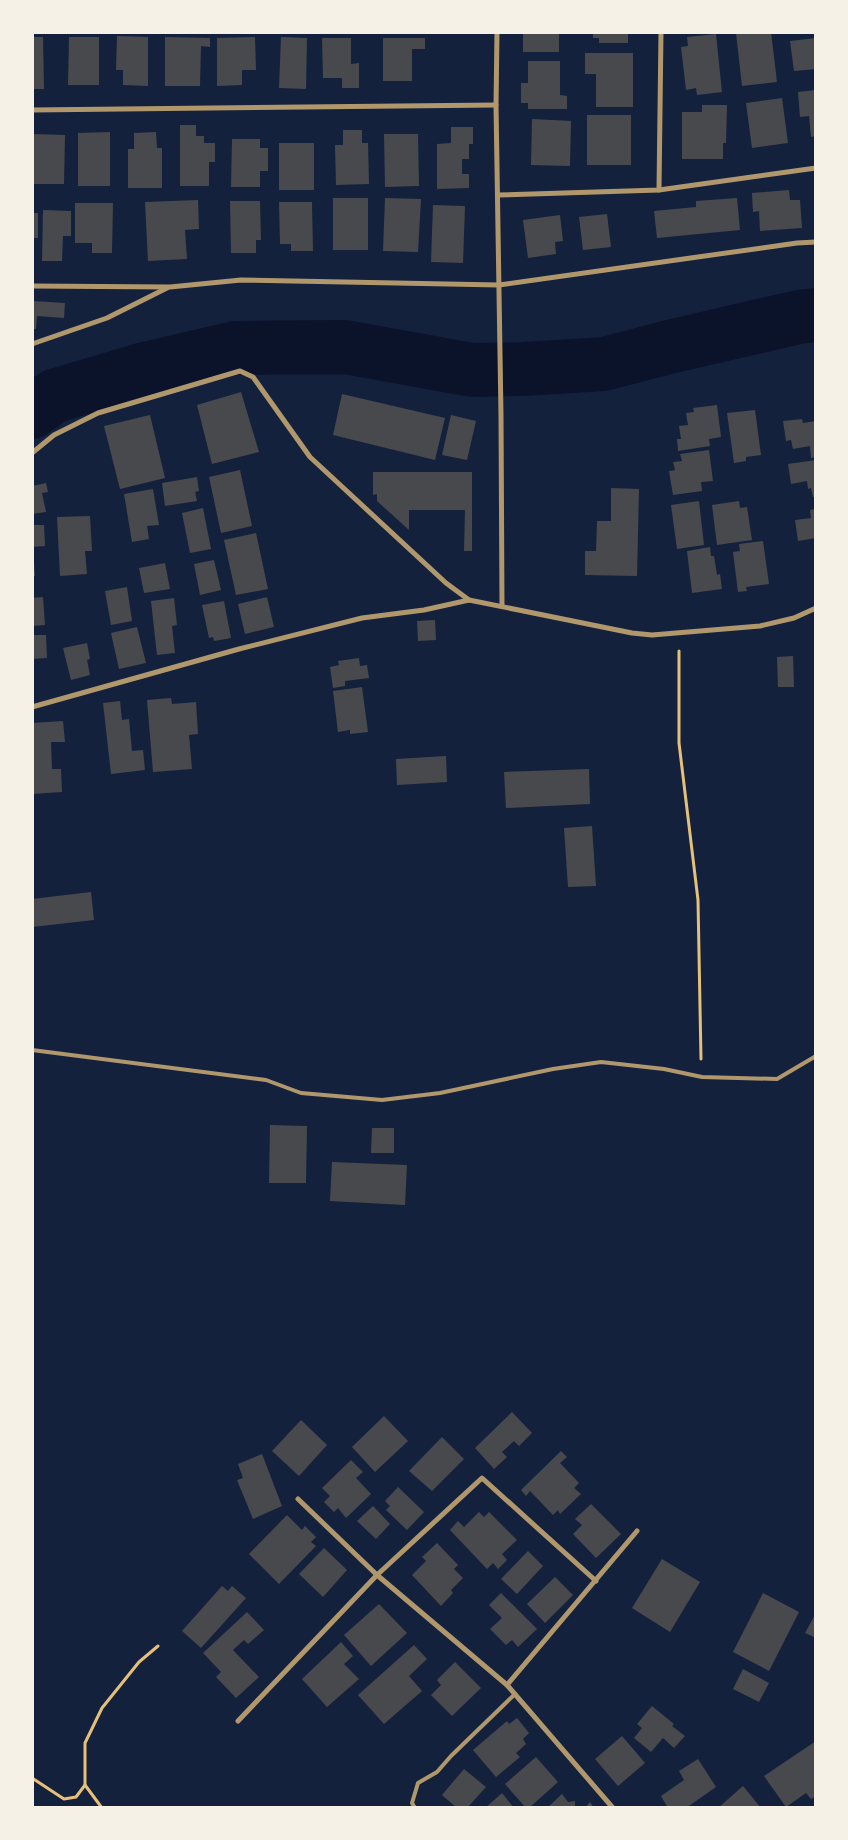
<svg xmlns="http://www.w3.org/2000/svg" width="848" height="1840" font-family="'Fira Sans',sans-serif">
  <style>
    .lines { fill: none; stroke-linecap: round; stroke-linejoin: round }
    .river { stroke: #0b132b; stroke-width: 54 }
    .building { fill: #48494c }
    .path { stroke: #e5c07b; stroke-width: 3 }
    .service { stroke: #b1986c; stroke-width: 4 }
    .minor { stroke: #b1986c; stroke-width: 5 }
  </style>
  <rect width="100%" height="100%" fill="#14213d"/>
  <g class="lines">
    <!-- river -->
    <polyline class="river" points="32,412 54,396 145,369 235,348 345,347 472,370 524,369 604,364 669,347 799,317 816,315"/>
  </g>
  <!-- building -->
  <g class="building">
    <rect x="523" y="32" width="36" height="20"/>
    <polygon points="593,32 628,32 628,43 599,43 599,38 593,38"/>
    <polygon points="771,32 777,82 742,86 736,33"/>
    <polygon points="716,34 722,92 697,95 696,88 686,90 681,47 688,46 687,37"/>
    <polygon points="117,36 148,37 148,86 123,85 123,70 116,70"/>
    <polygon points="32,37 43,37 44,89 32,89"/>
    <polygon points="69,37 99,37 99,85 68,85"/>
    <polygon points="165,37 210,38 210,47 201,46 200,86 165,86"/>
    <polygon points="255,37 256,70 242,70 242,85 217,86 217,38"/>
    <polygon points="281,37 307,38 306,89 279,88"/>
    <polygon points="322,38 351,38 351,64 359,63 359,88 342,88 342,78 323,78"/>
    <polygon points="383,38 425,38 425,49 412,49 412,81 383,81"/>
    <polygon points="816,38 816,69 794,71 790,41"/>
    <polygon points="585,53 633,53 633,107 596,107 596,74 585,74"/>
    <polygon points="528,61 560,61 560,95 567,96 567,109 528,109 528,103 521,103 521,83 528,83"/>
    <polygon points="816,90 816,136 811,137 809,116 800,117 798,92"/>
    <polygon points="782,98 788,143 752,148 746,103"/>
    <polygon points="702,105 727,105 726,143 723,143 723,159 682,159 682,112 702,112"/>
    <rect x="587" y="115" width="44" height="50"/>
    <polygon points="532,119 571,121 570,166 531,165"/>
    <polygon points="180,125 196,125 196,136 204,136 204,143 215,143 215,162 209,162 209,186 180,186"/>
    <polygon points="451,127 473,127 473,144 469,144 469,159 462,159 462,174 469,174 469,188 437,189 437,144 451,143"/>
    <polygon points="343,130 362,130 362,143 368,143 369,184 336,185 335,145 343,145"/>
    <polygon points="110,132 110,186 78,186 78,133"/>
    <polygon points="156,132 157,148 162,148 162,188 128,188 128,149 134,149 134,133"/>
    <polygon points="32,134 65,135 64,184 32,184"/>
    <polygon points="384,134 418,134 419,186 385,187"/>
    <polygon points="232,139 260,139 260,148 268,148 268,171 260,171 260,187 231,187"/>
    <rect x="279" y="143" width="35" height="47"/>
    <polygon points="789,190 790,200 800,200 802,228 760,231 759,211 753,212 752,193"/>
    <rect x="333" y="198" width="35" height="52"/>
    <polygon points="385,198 421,199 418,252 383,251"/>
    <polygon points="737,198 740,230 657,238 654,211 696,207 696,201"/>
    <polygon points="198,200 199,229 185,230 187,259 148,261 145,202"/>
    <polygon points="230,201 260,201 261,240 256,240 256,253 231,253"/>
    <polygon points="279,202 312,202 313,251 291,251 291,244 280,244"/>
    <polygon points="75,203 113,203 112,253 92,253 92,243 75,243"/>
    <polygon points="433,205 465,206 463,263 431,262"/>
    <polygon points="43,210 71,211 71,236 63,236 62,261 42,261"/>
    <rect x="32" y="213" width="6" height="25"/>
    <polygon points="607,214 611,247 583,250 579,217"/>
    <polygon points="560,215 563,241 555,242 556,254 528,258 523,220"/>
    <polygon points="32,301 65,303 64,318 37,316 36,329 32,329"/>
    <polygon points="241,392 259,452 212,464 197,405"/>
    <polygon points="342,394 445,418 435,460 333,435"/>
    <polygon points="717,405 721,437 709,439 710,446 678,451 677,439 681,439 679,426 688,425 686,413 694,412 693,408"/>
    <polygon points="755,410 761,455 746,457 746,461 734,463 727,413"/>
    <polygon points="150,415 165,478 120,489 104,426"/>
    <polygon points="451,415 476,421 467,460 442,455"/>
    <polygon points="802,419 803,423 816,421 816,457 811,458 810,446 793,449 791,440 786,441 783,421"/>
    <polygon points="709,450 713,481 701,482 702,491 673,495 669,471 675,470 673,462 682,461 680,454"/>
    <polygon points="816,460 816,497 813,497 811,488 808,489 807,481 791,484 788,464"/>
    <polygon points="240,470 252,526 221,533 209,477"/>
    <polygon points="373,472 472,472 472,551 464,551 465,510 409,510 409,530 377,501 377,494 373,495"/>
    <polygon points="197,477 199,491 195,492 197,501 165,506 162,483"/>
    <polygon points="46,483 48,492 42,493 46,512 32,514 32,486"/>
    <polygon points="611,488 639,489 637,576 585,575 585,551 596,551 597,521 611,521"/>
    <polygon points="153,489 159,525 147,526 149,539 132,542 124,494"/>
    <polygon points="699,501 704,545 677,549 671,505"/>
    <polygon points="739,501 740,508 747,507 752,540 717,545 712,505"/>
    <polygon points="203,508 211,549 190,553 182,513"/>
    <polygon points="816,509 816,538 798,541 795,520 811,518 810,510"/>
    <polygon points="90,516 92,551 85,551 87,574 60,576 57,517"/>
    <polygon points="32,525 44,525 45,546 32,547"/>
    <polygon points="256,533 268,589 236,595 224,540"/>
    <polygon points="763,541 769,584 746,587 747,591 738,592 733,552 740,551 739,544"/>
    <polygon points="710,547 711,556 714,556 717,575 720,574 722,589 692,593 687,551"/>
    <polygon points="214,560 221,590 200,595 194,564"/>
    <polygon points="32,563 34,563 35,576 32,577"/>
    <polygon points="165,563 170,589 144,593 139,568"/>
    <polygon points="127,587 132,621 111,625 105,591"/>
    <polygon points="43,597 45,625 32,626 32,598"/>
    <polygon points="267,597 274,627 245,634 238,604"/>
    <polygon points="174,598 177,625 172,626 175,653 157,655 151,601"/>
    <polygon points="224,601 231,638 214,641 213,637 209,638 202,605"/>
    <polygon points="435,620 436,640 418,641 417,621"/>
    <polygon points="137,627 146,663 119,669 111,633"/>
    <polygon points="32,635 46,635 47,658 32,659"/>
    <polygon points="87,643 90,659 87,660 90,675 71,680 63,648"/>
    <polygon points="793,656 794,687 778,687 777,657"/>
    <polygon points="359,658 360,666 367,665 369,678 345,681 345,686 333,688 330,667 339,665 338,661"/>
    <polygon points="362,687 368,732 350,734 350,730 338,732 333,691"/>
    <polygon points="171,698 172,704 196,702 198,734 189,735 192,769 153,772 147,700"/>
    <polygon points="120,701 122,720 129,719 132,751 143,750 145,770 111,774 103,703"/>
    <polygon points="63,721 65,742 51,742 52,769 61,769 62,792 32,794 32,723"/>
    <polygon points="446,756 447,782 397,785 396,759"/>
    <polygon points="589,769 590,804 506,808 504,772"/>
    <polygon points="592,826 596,886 568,887 564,828"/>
    <polygon points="91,892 94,920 32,927 32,899"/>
    <polygon points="270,1125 307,1126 306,1183 269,1183"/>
    <polygon points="372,1128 394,1128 394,1153 371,1153"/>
    <polygon points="332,1162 407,1165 405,1205 330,1201"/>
    <polygon points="512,1412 532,1433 519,1446 514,1441 502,1452 507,1457 494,1469 475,1448"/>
    <polygon points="384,1416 408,1441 375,1472 352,1447"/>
    <polygon points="301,1420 327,1445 299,1476 272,1451"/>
    <polygon points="442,1437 464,1459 432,1491 409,1471"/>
    <polygon points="561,1451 567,1457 560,1463 579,1483 574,1488 581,1494 560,1514 558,1510 553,1515 530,1491 526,1496 521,1490"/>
    <polygon points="262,1454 282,1506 253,1519 237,1480 243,1478 238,1464"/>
    <polygon points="351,1460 363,1472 356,1478 371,1494 346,1518 338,1508 334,1512 324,1502 330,1496 322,1488"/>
    <polygon points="398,1487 424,1512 407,1530 386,1510 390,1506 385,1501"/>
    <polygon points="591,1504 621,1534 596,1558 573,1534 582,1525 575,1519"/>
    <polygon points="373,1506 390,1524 376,1539 357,1521"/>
    <polygon points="479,1512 484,1517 489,1512 517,1540 502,1554 507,1560 498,1569 493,1563 487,1569 450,1530 458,1521 464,1527"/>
    <polygon points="287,1515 302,1530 305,1526 316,1537 311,1542 316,1546 279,1584 249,1554"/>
    <polygon points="437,1543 458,1565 454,1569 463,1578 451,1590 453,1593 441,1606 412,1575 426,1561 422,1557"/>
    <polygon points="324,1548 347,1570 323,1597 299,1574"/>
    <polygon points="528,1551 543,1566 517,1594 501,1579"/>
    <polygon points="662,1559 700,1582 670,1632 632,1608"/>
    <polygon points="555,1577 573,1595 545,1623 527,1604"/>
    <polygon points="222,1586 228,1591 232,1586 246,1598 201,1648 182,1631"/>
    <polygon points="501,1593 537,1629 518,1647 512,1640 506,1645 490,1629 502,1618 489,1605"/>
    <polygon points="763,1593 799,1612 769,1671 733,1652"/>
    <polygon points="379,1604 407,1633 371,1666 344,1635"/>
    <polygon points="247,1612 264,1630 248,1644 244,1640 233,1650 259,1677 236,1698 216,1677 221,1672 203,1653"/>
    <polygon points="816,1613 816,1638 805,1633"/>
    <polygon points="341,1642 353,1656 344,1664 359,1679 327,1707 302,1679"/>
    <polygon points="414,1645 427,1659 409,1676 422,1691 384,1724 358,1695"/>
    <polygon points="455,1662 481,1688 452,1716 431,1695 441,1685 437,1680"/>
    <polygon points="743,1669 769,1683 759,1702 733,1689"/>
    <polygon points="652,1706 674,1724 672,1726 685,1736 674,1748 663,1738 651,1752 634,1738 642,1728 637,1724"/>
    <polygon points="517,1718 529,1733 523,1739 526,1744 516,1753 520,1757 496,1777 473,1750 507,1721 509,1724"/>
    <polygon points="622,1736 645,1763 618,1786 595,1759"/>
    <polygon points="816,1741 816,1796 811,1799 806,1793 786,1807 764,1776"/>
    <polygon points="536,1757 558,1782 529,1808 526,1808 505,1784"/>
    <polygon points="698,1759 716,1787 686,1808 668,1808 661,1796 684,1780 679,1771"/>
    <polygon points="464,1769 486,1787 467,1808 457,1808 442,1795"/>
    <polygon points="743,1786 761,1808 718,1808"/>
    <polygon points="502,1793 514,1808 485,1808"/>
    <polygon points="562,1794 568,1802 575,1801 575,1808 547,1808"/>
    <polygon points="590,1802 594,1808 585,1808"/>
  </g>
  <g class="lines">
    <!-- path -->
    <g class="path">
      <polyline points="679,651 679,743 698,900 701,1059"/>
      <polyline points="32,1778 64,1799 76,1797 85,1785"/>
      <polyline points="102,1808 85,1785 85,1743 102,1708 139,1662 158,1646"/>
    </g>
    <!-- service -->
    <g class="service">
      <polyline points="32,1050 266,1080 301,1093 382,1100 440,1093 553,1069 601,1062 664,1069 702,1077 777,1079 816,1056"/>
      <polyline points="415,1808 412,1803 418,1783 437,1772 451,1756 515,1694"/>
    </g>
    <!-- minor -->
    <g class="minor">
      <polyline points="497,32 496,105 501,415 502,606"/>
      <polyline points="32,110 496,105"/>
      <polyline points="659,190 661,32"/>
      <polyline points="498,195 659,190 816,168"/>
      <polyline points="32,286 170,287 241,280 499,285 797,243 816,242"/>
      <polyline points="32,344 107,318 167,288"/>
      <polyline points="32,453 54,435 98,413 240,371 253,377 310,457 446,583 469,600"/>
      <polyline points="32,707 239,649 362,618 424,610 469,600 632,633 652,635 760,626 794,618 816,608"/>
      <polyline points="298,1499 377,1575 507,1685 613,1808"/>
      <polyline points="507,1685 637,1531"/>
      <polyline points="238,1721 377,1575 482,1478 596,1581"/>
    </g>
  </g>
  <!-- border -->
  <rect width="848" height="1840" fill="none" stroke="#f6f1e7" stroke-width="68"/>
</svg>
